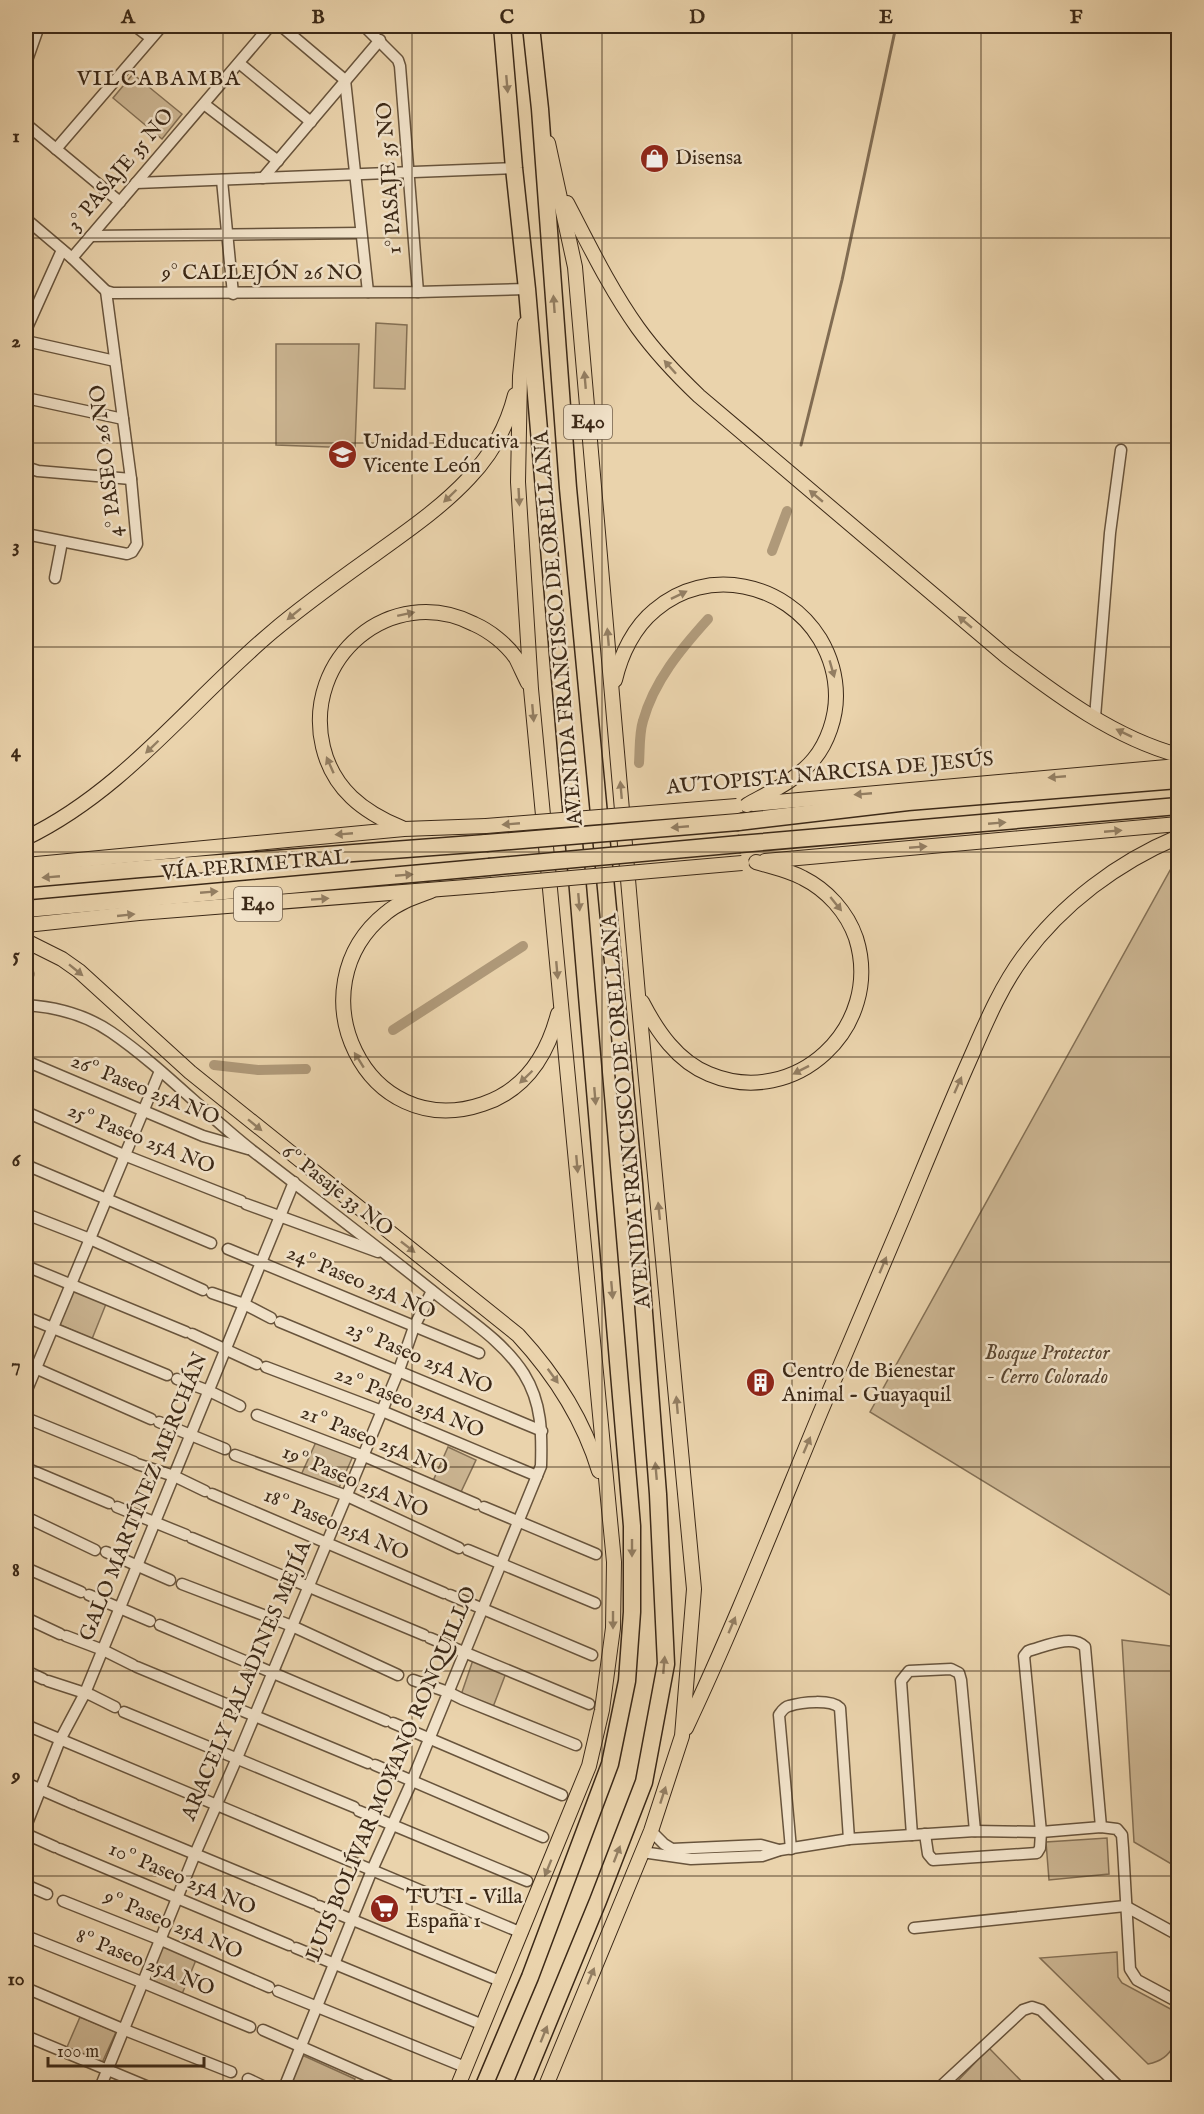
<svg xmlns="http://www.w3.org/2000/svg" width="1204" height="2114" font-family="'IM FELL English',serif">
  <style>
    .green { fill: #ccb693; stroke: #847055; stroke-width: 1.5 }
    .lines { fill: none; stroke-linecap: round; stroke-linejoin: round }
    .stream { stroke: #816c52; stroke-width: 3 }
    .canal { stroke: #af9979; stroke-width: 10 }
    .minor-casing { stroke: #68543c; stroke-width: 13 }
    .major-casing { stroke: #3c2917; stroke-width: 16 }
    .highway-casing { stroke: #3c2917; stroke-width: 19 }
    .minor { stroke: #f1e2c9; stroke-width: 10 }
    .major { stroke: #ead3ac; stroke-width: 14 }
    .highway { stroke: #ead3ac; stroke-width: 16 }
    .major-bridge-casing { stroke: #3c2917; stroke-width: 16; stroke-linecap: butt }
    .highway-bridge-casing { stroke: #3c2917; stroke-width: 19; stroke-linecap: butt }
    .major-bridge { stroke: #ead3ac; stroke-width: 14 }
    .highway-bridge { stroke: #ead3ac; stroke-width: 16 }
    .oneway { fill: #937e62 }
    .grid { fill: none; stroke: #3c2917; stroke-width: 1.5; stroke-opacity: 0.55 }
    .labels { text-anchor: middle; dominant-baseline: central; stroke-width: 5; stroke-linejoin: round; paint-order: stroke }
    .shield { fill: #f1e2c9; stroke: #72604c; stroke-width: 1.5 }
    .shield-label { font-size: 20px; font-weight: bold; fill: #3c2917 }
    .poi-label { font-size: 21px; fill: #3c2917; stroke: #f1e2c9; text-anchor: start }
    .street-label { font-size: 21px; fill: #3c2917; stroke: #f1e2c9 }
    .park-label { font-size: 21px; font-style: italic; fill: #594530; stroke: #f1e2c9 }
    .neighbourhood-label { font-size: 22px; letter-spacing: 1.5px; fill: #3c2917; stroke: #f1e2c9 }
    .neatline { fill: none; stroke: #3c2917; stroke-width: 2 }
    .grid-label { font-size: 20px; text-anchor: middle; font-weight: bold; fill: #3c2917 }
  </style>
  <rect width="100%" height="100%" fill="#ead3ac"/>
  <filter id="stains"><feTurbulence type="fractalNoise" baseFrequency=".00333" numOctaves="4"/><feColorMatrix values="0 0 0 0 .2 0 0 0 0 .09 0 0 0 0 .02 0 0 0 .5 -.17"/></filter>
  <radialGradient id="worn" r=".72"><stop offset=".6" stop-color="#630" stop-opacity="0"/><stop offset="1" stop-color="#630" stop-opacity=".3"/></radialGradient>
  <!-- green -->
  <g class="green">
    <polygon points="133,74 182,114 162,139 113,98"/>
    <polygon points="376,323 407,325 405,389 374,388"/>
    <polygon points="276,344 359,344 355,448 276,445"/>
    <polygon points="1178,856 1178,1600 870,1412"/>
    <polygon points="70,1289 106,1304 92,1339 56,1323"/>
    <polygon points="316,1442 353,1456 338,1490 301,1475"/>
    <polygon points="448,1447 476,1460 460,1494 433,1481"/>
    <polygon points="1122,1640 1178,1647 1178,1868 1134,1842"/>
    <polygon points="473,1660 506,1673 493,1707 461,1695"/>
    <polygon points="1107,1838 1109,1874 1049,1880 1046,1842"/>
    <polygon points="162,1946 196,1960 182,1994 148,1978"/>
    <path d="M1117,1952L1118,1977L1122,1983L1178,2013C1179,2037 1175,2059 1148,2064L1040,1958Z"/>
    <polygon points="80,2017 116,2032 102,2063 67,2047"/>
    <polygon points="989,2048 1028,2088 951,2088"/>
    <polygon points="302,2055 355,2079 351,2088 289,2088"/>
  </g>
  <g class="lines">
    <!-- stream -->
    <polyline class="stream" points="801,445 842,280 896,26"/>
    <!-- canal -->
    <g class="canal">
      <polyline points="772,551 787,511"/>
      <path d="M639,763C640,749 639,734 643,721C654,681 681,649 708,619"/>
      <polyline points="26,973 30,974"/>
      <polyline points="393,1030 523,946"/>
      <polyline points="214,1065 258,1070 306,1069"/>
    </g>
    <defs>
      <g id="minor">
        <polyline points="135,26 151,38"/>
        <polyline points="281,26 345,80 368,292"/>
        <polyline points="364,26 398,60 400,66 418,292"/>
        <polyline points="26,63 39,26"/>
        <polyline points="239,63 311,122"/>
        <polyline points="204,104 278,161"/>
        <polyline points="26,124 120,202"/>
        <polyline points="56,149 162,26"/>
        <polyline points="263,178 380,40"/>
        <polyline points="222,180 233,294"/>
        <polyline points="136,183 514,168"/>
        <polyline points="26,219 72,258 106,291 113,293 418,292 527,289"/>
        <polyline points="91,236 361,233"/>
        <polyline points="72,258 270,26"/>
        <polyline points="26,330 62,250"/>
        <polyline points="26,341 115,361"/>
        <polyline points="26,398 123,419"/>
        <polyline points="26,467 38,471 131,479"/>
        <polyline points="26,534 127,554 132,552 137,544 131,479 106,291"/>
        <polyline points="55,578 62,542"/>
        <polyline points="1095,717 1110,533 1121,450"/>
        <path d="M26,1005C55,1007 86,1015 111,1032C162,1067 205,1114 254,1152C316,1200 379,1248 440,1297C469,1320 504,1342 524,1374C542,1403 542,1433 541,1466L412,1781L372,1870L284,2088"/>
        <polyline points="26,1061 203,1136 248,1149"/>
        <polyline points="26,1112 124,1155 241,1201"/>
        <polyline points="26,1165 211,1243"/>
        <polyline points="246,1204 378,1252"/>
        <polyline points="26,1214 90,1239 203,1290"/>
        <polyline points="228,1249 479,1353"/>
        <polyline points="26,1266 186,1332"/>
        <polyline points="212,1293 244,1304 271,1318"/>
        <polyline points="26,1317 167,1375"/>
        <polyline points="280,1322 542,1431"/>
        <polyline points="192,1334 257,1364"/>
        <polyline points="26,1364 151,1419"/>
        <polyline points="266,1367 382,1411 537,1476"/>
        <polyline points="177,1379 209,1391 240,1406"/>
        <polyline points="26,1392 160,1071"/>
        <polyline points="257,1415 364,1456 476,1504"/>
        <polyline points="26,1418 134,1462"/>
        <polyline points="159,1422 225,1449"/>
        <polyline points="235,1455 347,1496 459,1548"/>
        <polyline points="137,1464 174,1476 205,1491"/>
        <polyline points="26,1468 109,1503"/>
        <polyline points="212,1494 444,1593"/>
        <polyline points="117,1507 186,1535"/>
        <polyline points="484,1507 596,1554"/>
        <polyline points="26,1517 95,1550"/>
        <polyline points="192,1538 424,1635"/>
        <polyline points="468,1550 595,1603"/>
        <polyline points="106,1552 170,1580"/>
        <polyline points="26,1568 81,1592"/>
        <polyline points="182,1584 292,1626 398,1675"/>
        <polyline points="89,1595 150,1621"/>
        <polyline points="450,1595 592,1655"/>
        <polyline points="26,1618 60,1634"/>
        <polyline points="160,1625 386,1721"/>
        <polyline points="66,1636 103,1650 133,1665"/>
        <polyline points="430,1638 589,1704"/>
        <polyline points="137,1667 368,1763"/>
        <polyline points="26,1671 43,1679"/>
        <polyline points="413,1680 448,1692 462,1699 576,1745"/>
        <polyline points="48,1681 91,1695 115,1707"/>
        <polyline points="124,1712 354,1807"/>
        <polyline points="393,1723 562,1795"/>
        <polyline points="26,1725 522,1933"/>
        <polyline points="375,1765 543,1837"/>
        <polyline points="26,1783 74,1804"/>
        <polyline points="79,1806 313,1903"/>
        <polyline points="359,1811 527,1881"/>
        <polyline points="26,1826 60,1740 85,1693 294,1182"/>
        <polyline points="651,1831 664,1844 672,1849 761,1845 779,1850"/>
        <polyline points="26,1834 55,1847"/>
        <path d="M925,1834L928,1854L933,1860L1037,1853L1040,1848L1041,1832L1024,1656L1028,1651C1044,1647 1072,1633 1085,1647L1101,1827"/>
        <polyline points="912,1835 901,1681 909,1671 951,1669 959,1673 961,1680 975,1831"/>
        <polyline points="60,1849 289,1945"/>
        <path d="M791,1849L779,1715C782,1711 784,1707 789,1706C802,1702 831,1699 840,1708L849,1839"/>
        <polyline points="642,1852 691,1859 762,1856 780,1850 849,1839 975,1831 1041,1832 1101,1827 1117,1829 1122,1835 1123,1848 1130,1969 1137,1980 1178,2002"/>
        <polyline points="26,1885 47,1894"/>
        <polyline points="63,1901 161,1940 269,1987"/>
        <polyline points="319,1906 500,1981"/>
        <polyline points="914,1928 1125,1906 1178,1935"/>
        <polyline points="26,1936 144,1983 250,2027"/>
        <polyline points="296,1948 483,2025"/>
        <polyline points="26,1988 125,2030 231,2072"/>
        <polyline points="278,1991 465,2067"/>
        <polyline points="263,2030 395,2088"/>
        <polyline points="26,2036 151,2088"/>
        <polyline points="248,2079 267,2088"/>
        <polyline points="26,2087 29,2088"/>
        <polyline points="100,2088 195,1854 237,1758 399,1370 414,1327 432,1291"/>
        <polyline points="939,2088 1023,2010 1032,2007 1041,2010 1120,2088"/>
      </g>
      <g id="major">
        <path d="M567,203C589,245 610,289 638,328C656,353 677,375 699,396L1007,657C1058,696 1115,738 1178,755"/>
        <path d="M615,680C621,654 634,627 655,610C707,565 786,583 820,639C830,656 836,676 836,696C836,717 828,742 814,759C797,780 770,792 747,805"/>
        <polyline points="753,804 1178,766"/>
        <path d="M402,828C363,812 333,789 323,747C302,658 391,582 474,624C490,631 506,644 516,658C520,666 524,675 528,683"/>
        <path d="M26,838C125,790 189,702 272,632C305,604 339,580 374,555C407,531 441,508 469,478C492,454 507,427 515,395"/>
        <polyline points="765,861 1178,824"/>
        <polyline points="26,865 404,829 486,826"/>
        <path d="M431,891C415,897 399,902 386,913C292,988 366,1144 483,1104C525,1090 547,1056 558,1014"/>
        <polyline points="26,925 139,913 491,885"/>
        <path d="M26,941L62,959L79,971L190,1072L518,1335C555,1375 583,1418 599,1471"/>
        <path d="M642,1002C657,1031 677,1061 709,1074C795,1110 884,1027 856,938C847,912 827,890 803,878C788,870 772,867 756,862"/>
        <path d="M686,1728C735,1624 777,1517 821,1411C849,1345 877,1279 905,1213C925,1165 945,1116 966,1068C983,1030 998,991 1023,957C1062,904 1118,862 1178,837"/>
        <polyline points="457,2088 589,1766 602,1710 613,1628 614,1562 531,689 518,482 520,376 525,324"/>
        <polyline points="545,2088 651,1831 682,1736 694,1589 638,995 575,267 548,143"/>
      </g>
      <g id="highway">
        <polyline points="738,822 908,802 1178,780"/>
        <polyline points="740,844 1178,806"/>
        <polyline points="26,879 140,869 486,843"/>
        <polyline points="26,909 489,867"/>
        <polyline points="483,2088 530,1977 610,1764 627,1681 632,1612 632,1526 527,289 514,168 502,26"/>
        <polyline points="521,2088 598,1901 644,1782 666,1664 658,1494 634,1183 568,488 540,109 531,26"/>
      </g>
    </defs>
    <!-- minor casing -->
    <use href="#minor" class="minor-casing"/>
    <!-- major casing -->
    <use href="#major" class="major-casing"/>
    <!-- highway casing -->
    <use href="#highway" class="highway-casing"/>
    <!-- minor -->
    <use href="#minor" class="minor"/>
    <!-- major -->
    <use href="#major" class="major"/>
    <!-- highway -->
    <use href="#highway" class="highway"/>
    <defs>
      <g id="major-bridge">
        <polyline points="486,826 737,806"/>
        <polyline points="491,885 742,863"/>
      </g>
      <g id="highway-bridge">
        <polyline points="486,843 738,822"/>
        <polyline points="489,867 740,844"/>
      </g>
    </defs>
    <!-- major-bridge casing -->
    <use href="#major-bridge" class="major-bridge-casing"/>
    <!-- highway-bridge casing -->
    <use href="#highway-bridge" class="highway-bridge-casing"/>
    <!-- major-bridge -->
    <use href="#major-bridge" class="major-bridge"/>
    <!-- highway-bridge -->
    <use href="#highway-bridge" class="highway-bridge"/>
  </g>
  <!-- one-way arrows -->
  <defs><path id="oneway-solid" d="M-6-.8H1V-3.2L6.5 0L1 3.2V.8H-6Z" transform="scale(1.5)"/></defs>
  <g class="oneway">
    <use href="#oneway-solid" transform="translate(507 84) rotate(85)"/>
    <use href="#oneway-solid" transform="translate(554 304) rotate(-94)"/>
    <use href="#oneway-solid" transform="translate(670 367) rotate(-132)"/>
    <use href="#oneway-solid" transform="translate(585 380) rotate(-95)"/>
    <use href="#oneway-solid" transform="translate(450 496) rotate(136)"/>
    <use href="#oneway-solid" transform="translate(816 496) rotate(-140)"/>
    <use href="#oneway-solid" transform="translate(519 497) rotate(87)"/>
    <use href="#oneway-solid" transform="translate(679 595) rotate(-26)"/>
    <use href="#oneway-solid" transform="translate(294 614) rotate(141)"/>
    <use href="#oneway-solid" transform="translate(406 614) rotate(-12)"/>
    <use href="#oneway-solid" transform="translate(965 622) rotate(-140)"/>
    <use href="#oneway-solid" transform="translate(608 637) rotate(-95)"/>
    <use href="#oneway-solid" transform="translate(832 669) rotate(74)"/>
    <use href="#oneway-solid" transform="translate(533 713) rotate(85)"/>
    <use href="#oneway-solid" transform="translate(1124 733) rotate(-154)"/>
    <use href="#oneway-solid" transform="translate(152 747) rotate(136)"/>
    <use href="#oneway-solid" transform="translate(330 765) rotate(-114)"/>
    <use href="#oneway-solid" transform="translate(1057 777) rotate(175)"/>
    <use href="#oneway-solid" transform="translate(621 790) rotate(-95)"/>
    <use href="#oneway-solid" transform="translate(863 794) rotate(175)"/>
    <use href="#oneway-solid" transform="translate(997 823) rotate(-5)"/>
    <use href="#oneway-solid" transform="translate(511 824) rotate(175)"/>
    <use href="#oneway-solid" transform="translate(680 827) rotate(175)"/>
    <use href="#oneway-solid" transform="translate(1113 831) rotate(-5)"/>
    <use href="#oneway-solid" transform="translate(344 834) rotate(175)"/>
    <use href="#oneway-solid" transform="translate(918 847) rotate(-5)"/>
    <use href="#oneway-solid" transform="translate(404 875) rotate(-5)"/>
    <use href="#oneway-solid" transform="translate(51 877) rotate(175)"/>
    <use href="#oneway-solid" transform="translate(209 892) rotate(-5)"/>
    <use href="#oneway-solid" transform="translate(320 899) rotate(-4)"/>
    <use href="#oneway-solid" transform="translate(579 902) rotate(85)"/>
    <use href="#oneway-solid" transform="translate(836 904) rotate(51)"/>
    <use href="#oneway-solid" transform="translate(126 915) rotate(-6)"/>
    <use href="#oneway-solid" transform="translate(76 970) rotate(39)"/>
    <use href="#oneway-solid" transform="translate(557 970) rotate(85)"/>
    <use href="#oneway-solid" transform="translate(359 1060) rotate(-122)"/>
    <use href="#oneway-solid" transform="translate(801 1070) rotate(153)"/>
    <use href="#oneway-solid" transform="translate(526 1077) rotate(136)"/>
    <use href="#oneway-solid" transform="translate(958 1085) rotate(-66)"/>
    <use href="#oneway-solid" transform="translate(595 1096) rotate(85)"/>
    <use href="#oneway-solid" transform="translate(255 1125) rotate(39)"/>
    <use href="#oneway-solid" transform="translate(577 1164) rotate(85)"/>
    <use href="#oneway-solid" transform="translate(659 1211) rotate(-96)"/>
    <use href="#oneway-solid" transform="translate(408 1247) rotate(38)"/>
    <use href="#oneway-solid" transform="translate(883 1265) rotate(-67)"/>
    <use href="#oneway-solid" transform="translate(612 1290) rotate(85)"/>
    <use href="#oneway-solid" transform="translate(553 1376) rotate(54)"/>
    <use href="#oneway-solid" transform="translate(677 1405) rotate(-95)"/>
    <use href="#oneway-solid" transform="translate(807 1445) rotate(-67)"/>
    <use href="#oneway-solid" transform="translate(656 1471) rotate(-95)"/>
    <use href="#oneway-solid" transform="translate(632 1548) rotate(90)"/>
    <use href="#oneway-solid" transform="translate(613 1620) rotate(90)"/>
    <use href="#oneway-solid" transform="translate(732 1625) rotate(-67)"/>
    <use href="#oneway-solid" transform="translate(664 1665) rotate(-85)"/>
    <use href="#oneway-solid" transform="translate(663 1795) rotate(-72)"/>
    <use href="#oneway-solid" transform="translate(617 1854) rotate(-69)"/>
    <use href="#oneway-solid" transform="translate(548 1868) rotate(112)"/>
    <use href="#oneway-solid" transform="translate(591 1976) rotate(-68)"/>
    <use href="#oneway-solid" transform="translate(544 2034) rotate(-68)"/>
  </g>
  <!-- grid -->
  <path class="grid" d="M223,26V2088M412,26V2088M602,26V2088M792,26V2088M981,26V2088M26,238H1178M26,443H1178M26,647H1178M26,852H1178M26,1057H1178M26,1262H1178M26,1467H1178M26,1671H1178M26,1876H1178"/>
  <!-- icons -->
  <defs>
    <symbol id="shop-disc" viewBox="-11 -11 22 22"><circle r="9.5" fill="#8f2418" stroke="#f1e2c9"/><path d="M-5-2.5h2.3a2.7 3.5 0 0 1 5.4 0H5L5.5 6h-11ZM-1.5-2.5h3a1.5 2.3 0 0 0-3 0Z" fill="#fff"/></symbol>
    <symbol id="school-disc" viewBox="-11 -11 22 22"><circle r="9.5" fill="#8f2418" stroke="#f1e2c9"/><path d="M0-5L7-2L0 1L-7-2ZM-4 1L0 2.5L4 1V4Q0 6-4 4Z" fill="#fff"/></symbol>
    <symbol id="building-disc" viewBox="-11 -11 22 22"><circle r="9.5" fill="#8f2418" stroke="#f1e2c9"/><path d="M-4-6H4V6H1V3H-1V6H-4ZM-2.5-4.3h1.7v1.8h-1.7ZM.8-4.3h1.7v1.8H.8ZM-2.5-1h1.7V.8h-1.7ZM.8-1h1.7V.8H.8Z" fill="#fff"/></symbol>
    <symbol id="supermarket-disc" viewBox="-11 -11 22 22"><circle r="9.5" fill="#8f2418" stroke="#f1e2c9"/><path d="M-6-5.5h2.5l.6 2H6L4.5 2H-2.5L-4.4-4H-6ZM-1.5 3.2a1.3 1.3 0 1 0 .1 0ZM3 3.2a1.3 1.3 0 1 0 .1 0Z" fill="#fff"/></symbol>
  </defs>
  <g fill-rule="evenodd">
    <use href="#shop-disc" x="638" y="142" width="33" height="33"/>
    <use href="#school-disc" x="326" y="438" width="33" height="33"/>
    <use href="#building-disc" x="744" y="1366" width="33" height="33"/>
    <use href="#supermarket-disc" x="368" y="1892" width="33" height="33"/>
  </g>
  <g class="labels">
    <!-- shield labels -->
    <g class="shield">
      <rect x="564" y="405" width="48" height="34" rx="4.5"/>
      <rect x="234" y="887" width="48" height="34" rx="4.5"/>
    </g>
    <g class="shield-label">
      <text x="588" y="422">E40</text>
      <text x="258" y="904">E40</text>
    </g>
    <!-- poi labels -->
    <g class="poi-label">
      <text x="675" y="158">Disensa</text>
      <text x="363" y="442">Unidad Educativa<tspan x="363" dy="24">Vicente León</tspan></text>
      <text x="782" y="1371">Centro de Bienestar<tspan x="782" dy="24">Animal - Guayaquil</tspan></text>
      <text x="406" y="1897">TUTI - Villa<tspan x="406" dy="24">España 1</tspan></text>
    </g>
    <!-- street labels -->
    <g class="street-label">
      <text transform="translate(121 170) rotate(-50)">3° PASAJE 35 NO</text>
      <text transform="translate(390 178) rotate(-94)">1° PASAJE 35 NO</text>
      <text x="262" y="273">9° CALLEJÓN 26 NO</text>
      <text transform="translate(107 461) rotate(-97)">4° PASEO 26 NO</text>
      <text transform="translate(559 628) rotate(-95)">AVENIDA FRANCISCO DE ORELLANA</text>
      <text transform="translate(830 774) rotate(-5)">AUTOPISTA NARCISA DE JESÚS</text>
      <text transform="translate(255 866) rotate(-5)">VÍA PERIMETRAL</text>
      <text transform="translate(145 1090) rotate(22)">26º Paseo 25A NO</text>
      <text transform="translate(627 1111) rotate(-95)">AVENIDA FRANCISCO DE ORELLANA</text>
      <text transform="translate(141 1139) rotate(22)">25º Paseo 25A NO</text>
      <text transform="translate(337 1191) rotate(38)">6º Pasaje 33 NO</text>
      <text transform="translate(361 1283) rotate(23)">24º Paseo 25A NO</text>
      <text transform="translate(419 1358) rotate(23)">23º Paseo 25A NO</text>
      <text transform="translate(409 1403) rotate(22)">22º Paseo 25A NO</text>
      <text transform="translate(374 1441) rotate(22)">21º Paseo 25A NO</text>
      <text transform="translate(355 1482) rotate(23)">19º Paseo 25A NO</text>
      <text transform="translate(144 1497) rotate(-68)">GALO MARTÍNEZ MERCHÁN</text>
      <text transform="translate(336 1525) rotate(23)">18º Paseo 25A NO</text>
      <text transform="translate(247 1681) rotate(-67)">ARACELY PALADINES MEJÍA</text>
      <text transform="translate(392 1774) rotate(-67)">LUIS BOLÍVAR MOYANO RONQUILLO</text>
      <text transform="translate(182 1879) rotate(23)">10º Paseo 25A NO</text>
      <text transform="translate(173 1925) rotate(23)">9º Paseo 25A NO</text>
      <text transform="translate(145 1963) rotate(22)">8º Paseo 25A NO</text>
    </g>
    <!-- park labels -->
    <g class="park-label">
      <text x="1047" y="1353">Bosque Protector<tspan x="1047" dy="24">- Cerro Colorado</tspan></text>
    </g>
    <!-- neighbourhood labels -->
    <g class="neighbourhood-label">
      <text x="159" y="79">VILCABAMBA</text>
    </g>
  </g>
  <!-- margin -->
  <rect width="1204" height="2114" fill="none" stroke="#ead3ac" stroke-width="66"/>
  <!-- scale -->
  <path d="M48 2057v9h156v-9" fill="none" stroke="#3c2917" stroke-width="3"/>
  <text x="57" y="2057" font-size="18" fill="#3c2917" stroke="#f1e2c9" stroke-width="4.5" paint-order="stroke">100 m</text>
  <rect x="33" y="33" width="1138" height="2048" class="neatline"/>
  <g class="grid-label">
    <text x="128" y="23">A</text>
    <text x="318" y="23">B</text>
    <text x="507" y="23">C</text>
    <text x="697" y="23">D</text>
    <text x="886" y="23">E</text>
    <text x="1076" y="23">F</text>
    <text x="16" y="142">1</text>
    <text x="16" y="347">2</text>
    <text x="16" y="552">3</text>
    <text x="16" y="757">4</text>
    <text x="16" y="961">5</text>
    <text x="16" y="1166">6</text>
    <text x="16" y="1371">7</text>
    <text x="16" y="1576">8</text>
    <text x="16" y="1781">9</text>
    <text x="16" y="1985">10</text>
  </g>
  <rect width="100%" height="100%" filter="url(#stains)"/>
  <rect width="100%" height="100%" fill="url(#worn)"/>
</svg>
